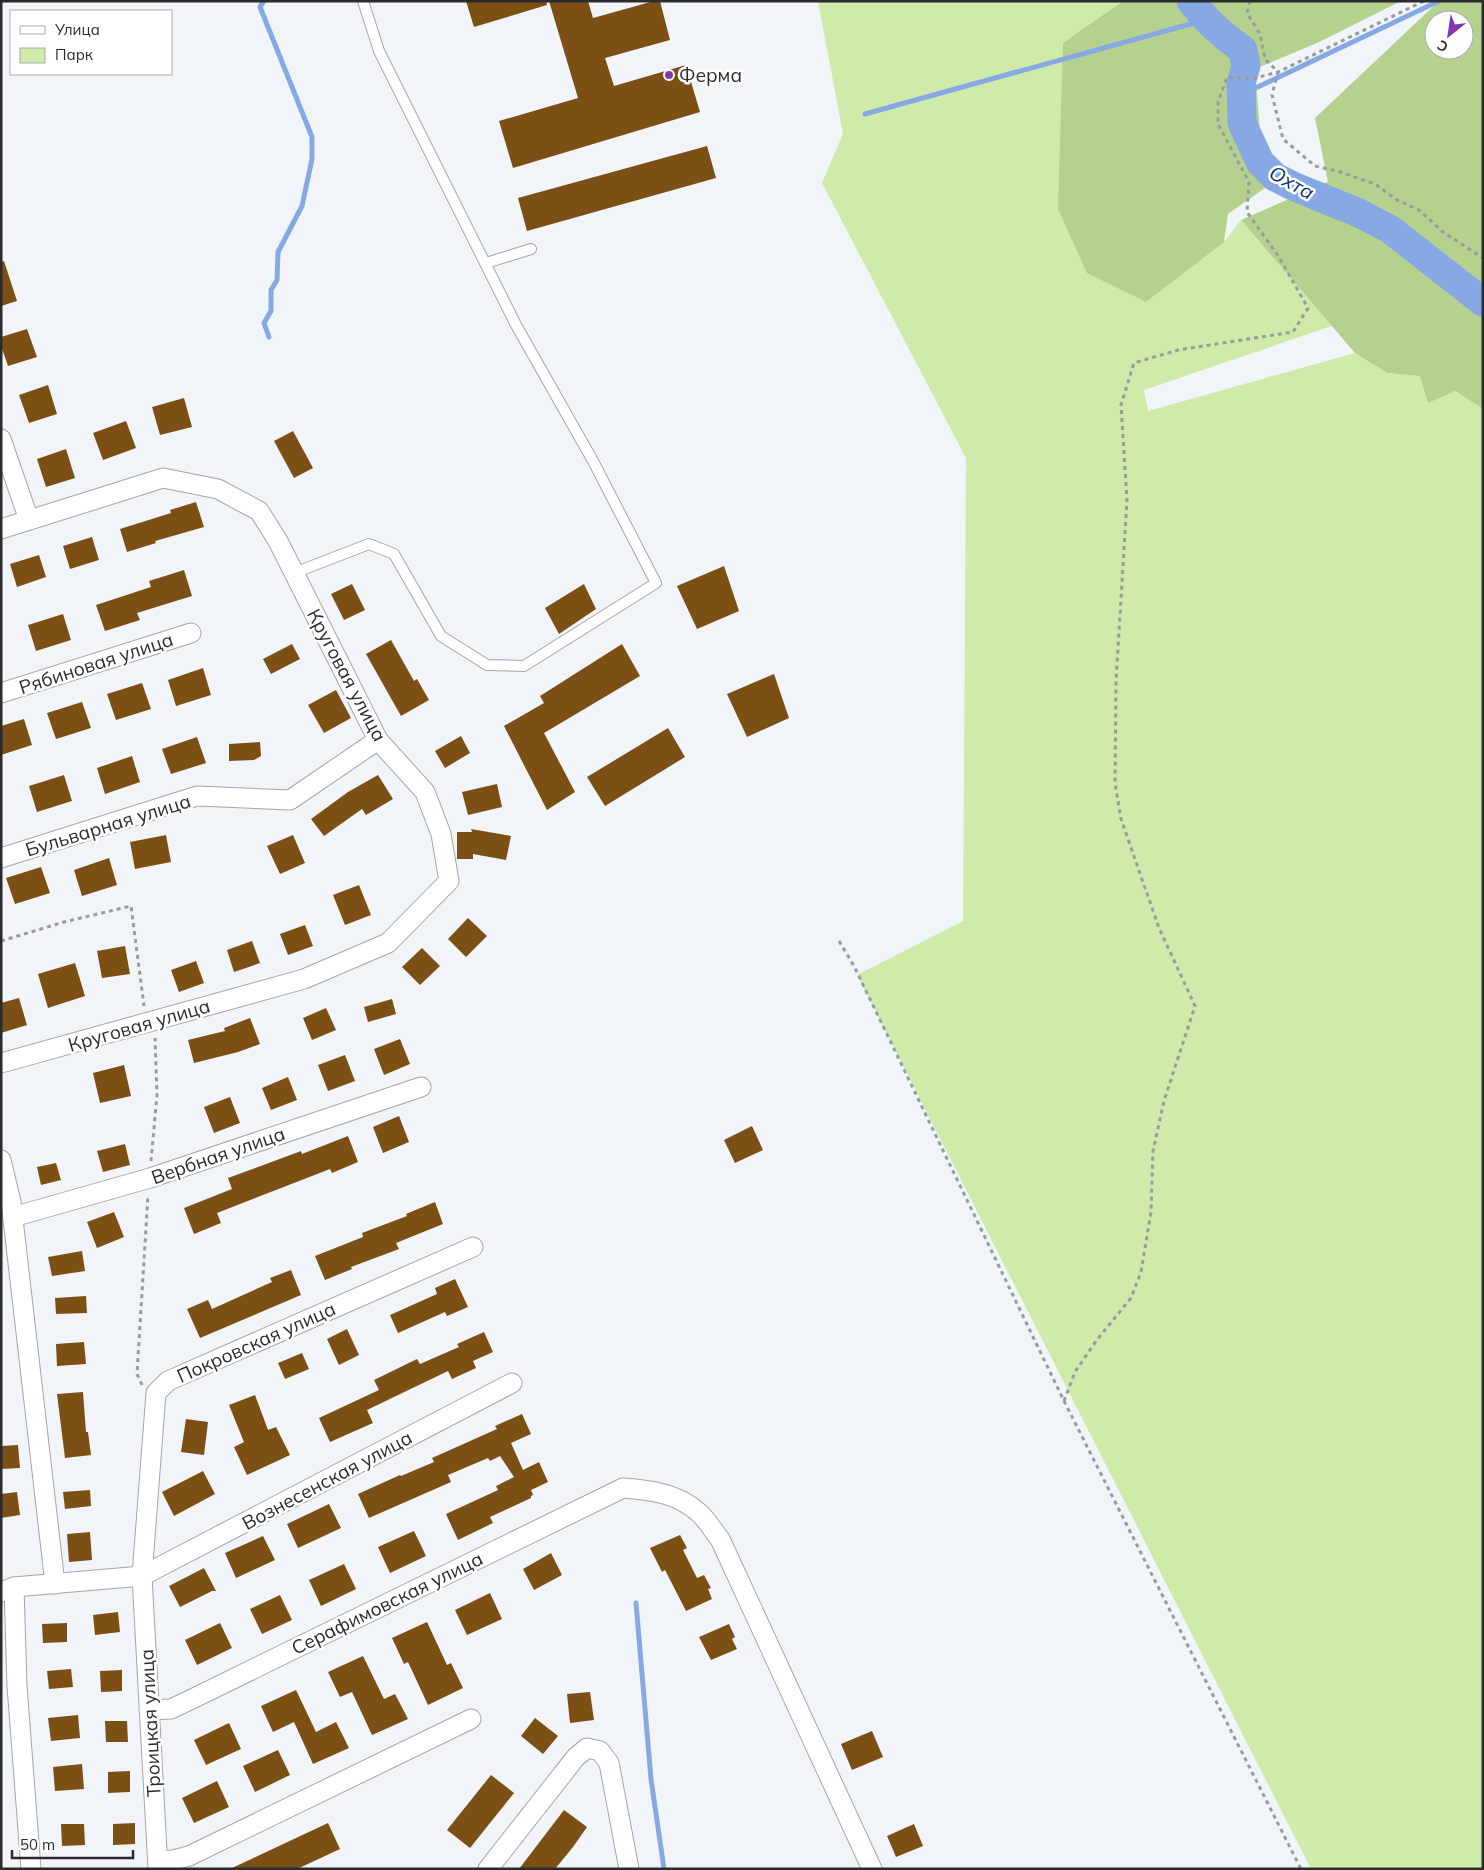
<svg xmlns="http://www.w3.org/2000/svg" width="1484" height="1870" font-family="Mulish,sans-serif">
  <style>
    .green { fill: #cfebaa }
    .forest { fill: #b5d18e; fill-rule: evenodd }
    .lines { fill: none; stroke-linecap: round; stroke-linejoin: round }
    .stream { stroke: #86a9e3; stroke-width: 5 }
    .river { stroke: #86a9e3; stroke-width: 29 }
    .building { fill: #7c4f14 }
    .lane-casing { stroke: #a2a6aa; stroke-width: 12 }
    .street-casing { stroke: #a2a6aa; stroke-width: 21 }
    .path { stroke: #999b9f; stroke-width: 3; stroke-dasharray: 4 4; stroke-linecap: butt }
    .lane { stroke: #fff; stroke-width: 10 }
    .street { stroke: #fff; stroke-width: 19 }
    .poi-dot { fill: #8138aa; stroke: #fff; stroke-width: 2 }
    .labels { text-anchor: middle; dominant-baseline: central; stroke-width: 5; stroke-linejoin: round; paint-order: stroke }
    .poi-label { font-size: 19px; fill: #2a2b2d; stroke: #fff; text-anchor: start }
    .street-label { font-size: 19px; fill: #2a2b2d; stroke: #fff }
    .water-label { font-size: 20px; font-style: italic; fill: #0b3477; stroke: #fff }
  </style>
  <rect width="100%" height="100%" fill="#f1f5fa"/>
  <!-- green -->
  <polygon class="green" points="818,1 1123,1 1063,44 1224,242 1241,220 1332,326 1144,390 1148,411 1355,353 1387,373 1420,376 1455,391 1483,409 1483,1869 1311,1869 857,975 963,921 966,458 822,183 843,134"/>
  <!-- forest -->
  <g class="forest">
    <polygon points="1123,1 1401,1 1317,43 1255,69 1260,131 1272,183 1228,214 1224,242 1146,302 1087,273 1058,209 1063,43"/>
    <path d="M1439,1H1483V409L1455,391L1428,403L1420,376L1387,373L1355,353L1241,220L1328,182L1315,118ZM1434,20H1464V50H1434Z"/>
  </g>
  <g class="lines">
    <!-- stream -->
    <g class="stream">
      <polyline points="264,1 260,7 312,137 312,159 302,206 278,252 277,280 271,290 271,311 264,323 269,337"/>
      <polyline points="1241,95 1439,1"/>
      <polyline points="865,114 1205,20"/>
      <polyline points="636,1603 651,1779 664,1869"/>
    </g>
    <!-- river -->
    <path class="river" d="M1191,1C1206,21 1223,36 1243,50L1246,66L1241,83L1242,123L1260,162L1275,177L1295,187L1359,213L1391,230L1483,302"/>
  </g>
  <!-- building -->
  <g class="building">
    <polygon points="466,1 546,1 547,5 474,27"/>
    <polygon points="549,1 588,1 593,18 654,1 660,1 670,40 605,58 614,86 686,65 700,112 513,168 499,121 578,98"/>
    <polygon points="707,146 716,178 527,231 518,198"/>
    <polygon points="4,261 17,301 1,306 1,262"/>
    <polygon points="27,329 37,357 8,366 1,346 1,337"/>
    <polygon points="48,385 57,414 29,423 19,395"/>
    <polygon points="184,398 192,427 160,435 152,407"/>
    <polygon points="126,421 136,448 103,460 93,433"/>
    <polygon points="293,431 313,468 294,478 274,441"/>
    <polygon points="66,449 75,478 46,487 37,459"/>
    <polygon points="196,502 204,527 155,541 156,543 127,552 120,529 171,513 170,510"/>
    <polygon points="92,537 99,560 70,569 63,546"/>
    <polygon points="39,555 46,577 17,587 10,564"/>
    <polygon points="724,566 739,611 697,629 677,586"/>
    <polygon points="184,570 192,596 137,613 140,620 105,631 96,605 151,587 149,581"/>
    <polygon points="352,584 365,610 344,620 331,594"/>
    <polygon points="584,584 596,609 559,634 545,608"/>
    <polygon points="63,614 71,640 36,651 28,625"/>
    <polygon points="391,640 414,681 417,679 429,700 401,716 366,654"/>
    <polygon points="292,644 300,659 271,674 263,659"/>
    <polygon points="622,644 640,676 544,733 575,792 547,810 504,726 544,703 540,696"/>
    <polygon points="203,668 211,695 176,706 168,680"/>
    <polygon points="774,674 789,718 747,737 727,694"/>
    <polygon points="142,683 151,709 116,720 107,694"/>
    <polygon points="336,690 351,718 324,733 308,705"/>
    <polygon points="82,702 91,728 56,739 47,713"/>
    <polygon points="24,719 32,745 1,755 1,726"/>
    <polygon points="668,728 685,757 605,806 587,777"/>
    <polygon points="461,736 470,753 445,768 435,751"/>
    <polygon points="197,737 206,763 171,774 162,749"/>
    <polygon points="260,742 261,756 254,760 229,761 229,744"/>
    <polygon points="132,756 140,782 105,794 97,768"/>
    <polygon points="64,775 72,801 37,812 29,786"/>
    <polygon points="378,775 393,799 366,815 362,809 324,836 311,819 348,792"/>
    <polygon points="497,784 502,807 468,815 462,792"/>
    <polygon points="471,829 511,836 506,860 473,854 473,859 457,859 457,832 472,832"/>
    <polygon points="166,835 171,862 135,869 130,842"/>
    <polygon points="293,835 305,863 280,874 267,846"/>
    <polygon points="109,858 117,885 82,896 74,870"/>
    <polygon points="41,867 50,893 15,904 6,878"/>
    <polygon points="359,885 371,915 345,925 333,895"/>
    <polygon points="468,918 487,936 466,957 448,939"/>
    <polygon points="305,925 313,946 288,955 280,934"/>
    <polygon points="252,941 260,963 234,972 227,950"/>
    <polygon points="125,946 130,974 102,978 97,951"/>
    <polygon points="422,948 440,966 420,985 402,967"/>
    <polygon points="196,961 204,983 179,992 171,970"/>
    <polygon points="75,963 85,996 48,1008 38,974"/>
    <polygon points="19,998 27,1025 1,1033 1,1003"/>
    <polygon points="392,999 396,1014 368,1022 364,1007"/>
    <polygon points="326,1008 336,1030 312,1040 303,1018"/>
    <polygon points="250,1018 260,1044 238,1052 194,1063 188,1040 225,1031 224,1028"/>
    <polygon points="400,1039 410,1064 384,1075 374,1049"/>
    <polygon points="345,1055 355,1081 328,1091 318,1065"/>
    <polygon points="124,1065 131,1096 100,1103 93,1073"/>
    <polygon points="288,1077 297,1100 271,1110 262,1088"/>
    <polygon points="230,1097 240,1123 214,1133 204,1107"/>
    <polygon points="399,1116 409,1142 383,1153 373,1127"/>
    <polygon points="752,1126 763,1150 735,1163 724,1140"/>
    <polygon points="348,1136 358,1162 332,1173 330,1169 217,1213 221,1223 194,1234 184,1208 232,1189 228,1178 301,1151 302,1154"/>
    <polygon points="125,1144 130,1165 103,1172 97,1151"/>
    <polygon points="56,1163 61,1180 41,1185 37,1167"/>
    <polygon points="435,1202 443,1224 396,1243 399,1249 351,1267 352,1269 325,1280 315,1256 363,1237 362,1233 407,1216 406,1214"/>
    <polygon points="114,1212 124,1237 97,1248 87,1222"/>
    <polygon points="82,1251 85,1271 52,1276 48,1257"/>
    <polygon points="291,1270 301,1295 200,1338 187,1309 208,1300 212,1309 272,1282 270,1278"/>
    <polygon points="455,1279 468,1307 447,1316 445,1312 398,1333 390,1315 437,1294 435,1288"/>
    <polygon points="86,1296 87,1313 56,1314 55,1298"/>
    <polygon points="347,1329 359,1355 339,1365 327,1339"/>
    <polygon points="484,1332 493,1352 473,1361 476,1368 452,1379 448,1371 367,1410 373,1423 330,1442 319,1418 379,1390 374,1380 417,1359 420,1364 459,1347 457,1344"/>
    <polygon points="84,1342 86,1364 57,1366 56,1344"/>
    <polygon points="302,1353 309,1369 285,1379 278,1363"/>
    <polygon points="83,1392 86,1432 88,1432 91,1455 65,1458 57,1394"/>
    <polygon points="255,1395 268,1430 276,1427 290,1455 247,1475 234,1447 244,1442 229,1405"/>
    <polygon points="522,1414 531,1434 511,1443 523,1470 539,1462 548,1482 531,1490 533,1495 531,1496 531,1498 490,1517 493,1523 458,1540 446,1514 498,1490 496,1486 514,1477 500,1456 490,1461 488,1458 448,1475 451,1482 369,1518 358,1494 400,1475 401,1476 434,1462 432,1458 497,1429 495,1426"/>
    <polygon points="186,1419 208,1422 204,1455 181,1452"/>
    <polygon points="18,1445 20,1468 1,1469 1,1446"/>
    <polygon points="203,1471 215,1494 174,1516 162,1492"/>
    <polygon points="90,1490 91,1506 65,1509 63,1492"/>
    <polygon points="17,1492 20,1515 1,1518 1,1494"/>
    <polygon points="329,1504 341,1528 298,1548 287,1524"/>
    <polygon points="414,1531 426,1556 390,1573 378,1547"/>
    <polygon points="90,1532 92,1560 69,1562 67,1534"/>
    <polygon points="680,1535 687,1548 683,1550 697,1578 704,1575 711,1588 708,1589 712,1599 686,1611 665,1570 662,1572 650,1548"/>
    <polygon points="263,1536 275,1560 236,1578 225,1553"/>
    <polygon points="551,1553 562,1575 534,1590 523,1569"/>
    <polygon points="344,1564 356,1589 321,1606 309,1580"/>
    <polygon points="204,1568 216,1591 212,1591 180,1607 169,1586"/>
    <polygon points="490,1593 502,1619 467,1635 455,1610"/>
    <polygon points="280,1595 292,1620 262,1634 250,1609"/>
    <polygon points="118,1612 120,1632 95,1635 93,1615"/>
    <polygon points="427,1622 447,1665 451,1663 463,1688 428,1705 408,1662 404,1664 392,1638"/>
    <polygon points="67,1623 67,1642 43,1643 42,1624"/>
    <polygon points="220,1623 232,1648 197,1665 185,1640"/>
    <polygon points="729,1624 735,1637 732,1639 737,1649 711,1660 699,1637"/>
    <polygon points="363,1656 384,1699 395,1694 408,1719 372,1735 352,1692 340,1697 328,1672"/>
    <polygon points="71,1669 73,1687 49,1689 47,1671"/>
    <polygon points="122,1670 122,1691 101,1692 100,1671"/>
    <polygon points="296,1690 316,1732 336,1722 349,1748 313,1764 294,1722 273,1732 261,1706"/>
    <polygon points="590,1692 594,1720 570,1723 567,1694"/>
    <polygon points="78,1715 80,1738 51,1741 48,1718"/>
    <polygon points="535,1718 558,1736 543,1754 521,1736"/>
    <polygon points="105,1721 127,1721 128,1742 106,1742"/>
    <polygon points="229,1723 241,1749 206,1765 194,1740"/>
    <polygon points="872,1731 883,1757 852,1770 841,1744"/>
    <polygon points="278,1750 290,1775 255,1792 243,1766"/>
    <polygon points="82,1764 84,1789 55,1791 53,1767"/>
    <polygon points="130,1771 130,1792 108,1793 108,1772"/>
    <polygon points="491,1775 514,1793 470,1848 447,1830"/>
    <polygon points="217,1781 229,1807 194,1823 182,1798"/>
    <polygon points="564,1810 587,1827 573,1847 555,1869 519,1869"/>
    <polygon points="135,1823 135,1844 113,1845 113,1824"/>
    <polygon points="328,1823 340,1849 297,1869 230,1869"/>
    <polygon points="61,1824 84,1824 85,1845 62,1846"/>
    <polygon points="914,1824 923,1846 896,1857 887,1836"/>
  </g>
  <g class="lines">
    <defs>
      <g id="lane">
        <polyline points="486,263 531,249"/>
        <polyline points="294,573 369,544 394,554 441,636 487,665 524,666 656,583 593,461 516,325 379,51 363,1"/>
      </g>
      <g id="street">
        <polyline points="1,439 29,520"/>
        <polyline points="1,529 163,478 218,489 259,511 278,541 378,740 425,792 441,834 449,881 388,943 304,979 1,1063"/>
        <polyline points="1,693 191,633"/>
        <polyline points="1,858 197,796 290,800 378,740"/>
        <polyline points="1,1160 11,1202 55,1584"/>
        <polyline points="13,1217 150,1178 421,1087"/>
        <polyline points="14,1587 17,1686 31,1869"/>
        <polyline points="1,1592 14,1587 142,1576 512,1383"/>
        <path d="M149,1710L171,1709L190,1700L623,1488C650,1490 677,1493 698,1512C707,1519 713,1531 720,1539L872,1869"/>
        <polyline points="158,1861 173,1860 189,1856 471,1719"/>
        <polyline points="158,1869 142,1576 156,1393 168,1381 473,1247"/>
        <polyline points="488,1869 576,1757 587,1748 600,1751 609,1763 629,1869"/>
      </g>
    </defs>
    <!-- lane casing -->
    <use href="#lane" class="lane-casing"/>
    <!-- street casing -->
    <use href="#street" class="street-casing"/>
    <!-- path -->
    <g class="path">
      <polyline points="1250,1 1247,13 1260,34 1265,59 1278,72 1272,95 1283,139 1315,166 1337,171 1375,184 1397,200 1419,210 1443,232 1483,258"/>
      <polyline points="1,941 64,922 131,906 144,1006"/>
      <polyline points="839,941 854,966 1064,1401 1301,1869"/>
      <polyline points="151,1161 157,1095 155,1038"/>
      <polyline points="142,1385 137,1374 148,1195"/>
      <polyline points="1064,1401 1075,1372 1096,1341 1131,1298 1141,1272 1151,1212 1153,1151 1164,1101 1195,1006 1159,928 1121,819 1115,783 1116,681 1127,500 1121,405 1134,363 1178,350 1293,332 1308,308 1279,257 1247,212 1249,182 1218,124 1218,102 1227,77 1252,79 1278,72 1424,1"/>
    </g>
    <!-- lane -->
    <use href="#lane" class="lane"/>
    <!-- street -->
    <use href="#street" class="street"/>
  </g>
  <!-- markers -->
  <circle class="poi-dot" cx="669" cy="75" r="5"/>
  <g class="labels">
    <!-- poi labels -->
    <g class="poi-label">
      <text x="679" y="75">Ферма</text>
    </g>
    <!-- street labels -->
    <g class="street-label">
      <text transform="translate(96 663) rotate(-18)">Рябиновая улица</text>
      <text transform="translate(347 675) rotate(62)">Круговая улица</text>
      <text transform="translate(108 825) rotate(-17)">Бульварная улица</text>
      <text transform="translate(139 1025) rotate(-16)">Круговая улица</text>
      <text transform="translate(218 1155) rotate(-19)">Вербная улица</text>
      <text transform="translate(256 1342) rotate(-24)">Покровская улица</text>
      <text transform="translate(327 1480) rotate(-28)">Вознесенская улица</text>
      <text transform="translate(387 1603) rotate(-26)">Серафимовская улица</text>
      <text transform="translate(150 1723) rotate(-93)">Троицкая улица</text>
    </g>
    <!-- water labels -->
    <g class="water-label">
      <text transform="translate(1292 182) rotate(29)">Охта</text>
    </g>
  </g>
  <!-- border -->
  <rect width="1484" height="1870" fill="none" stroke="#2a2b2d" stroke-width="5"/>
  <!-- legend -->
  <rect x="10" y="10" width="162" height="65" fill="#ffffff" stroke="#aaaaab"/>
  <rect x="20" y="26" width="25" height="8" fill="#ffffff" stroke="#aaaaab"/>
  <text x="55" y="35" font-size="15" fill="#2a2b2d">Улица</text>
  <rect x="20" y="48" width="25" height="15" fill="#cfebaa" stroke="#aaaaab"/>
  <text x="55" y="60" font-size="15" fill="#2a2b2d">Парк</text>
  <!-- north arrow -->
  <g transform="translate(1449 35) rotate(210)"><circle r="24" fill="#ffffff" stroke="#aaaaab"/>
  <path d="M0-4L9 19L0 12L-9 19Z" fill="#8138aa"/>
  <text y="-8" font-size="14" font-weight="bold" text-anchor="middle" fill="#2a2b2d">С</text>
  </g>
  <!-- scale -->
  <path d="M12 1850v8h121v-8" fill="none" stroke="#2a2b2d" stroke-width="2.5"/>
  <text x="20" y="1850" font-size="15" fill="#2a2b2d" stroke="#ffffff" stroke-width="4" paint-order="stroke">50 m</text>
</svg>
